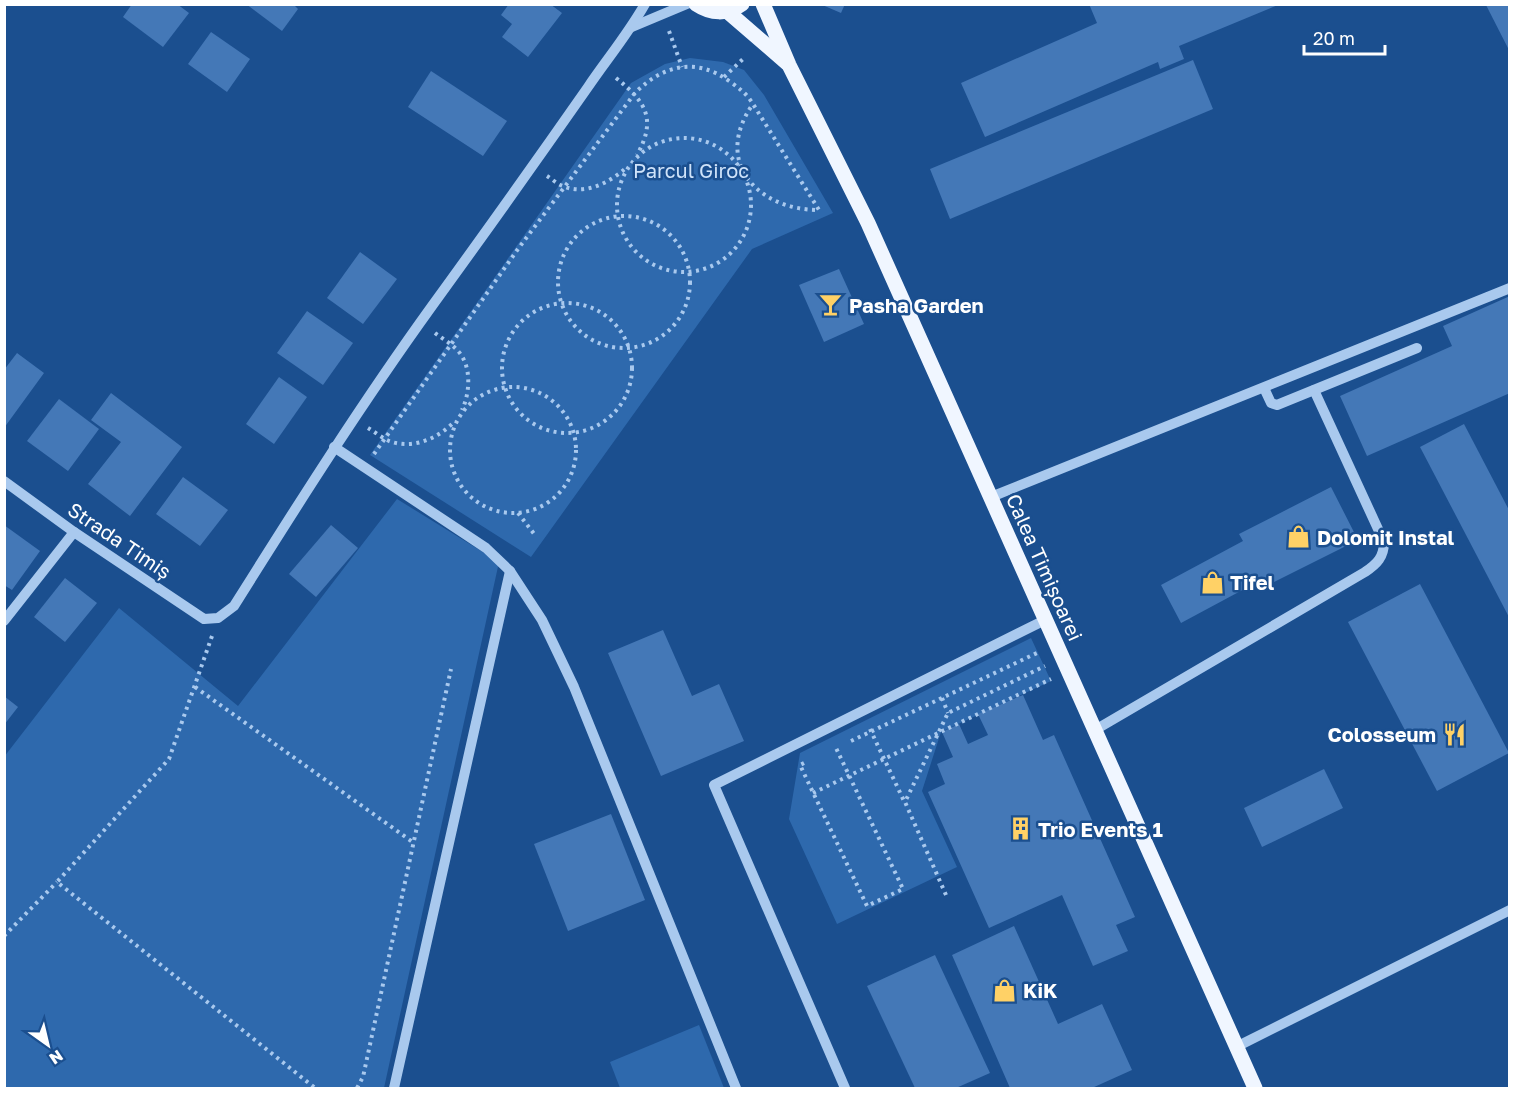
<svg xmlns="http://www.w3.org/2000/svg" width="1514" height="1093" font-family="'Golos Text',sans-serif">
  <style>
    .green { fill: #2e69ad }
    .building { fill: #4478b7 }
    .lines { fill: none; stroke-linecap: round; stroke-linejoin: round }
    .path { stroke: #a9c9ee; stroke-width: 4; stroke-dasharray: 3 4.5; stroke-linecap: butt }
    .minor { stroke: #a9c9ee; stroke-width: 10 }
    .major { stroke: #f0f6ff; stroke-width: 15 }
    .labels { text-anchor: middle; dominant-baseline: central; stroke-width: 5; stroke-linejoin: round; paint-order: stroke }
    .park-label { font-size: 20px; fill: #cfe3fa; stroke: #1b4f8f }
    .poi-label { font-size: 20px; font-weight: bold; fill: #fff; stroke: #1b4f8f; text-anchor: start }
    .street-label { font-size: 20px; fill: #fff; stroke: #1b4f8f }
  </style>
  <rect width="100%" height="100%" fill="#1b4f8f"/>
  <!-- green -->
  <g class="green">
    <polygon points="690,58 723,62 744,70 764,95 833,213 752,249 531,557 370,455 631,83 665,64"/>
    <polygon points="397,499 499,562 384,1088 5,1088 4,757 119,608 238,706"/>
    <polygon points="1031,638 1051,681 941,732 922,791 957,867 837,924 789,819 800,753"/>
    <polygon points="699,1025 724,1088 620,1088 610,1062"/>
  </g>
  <!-- building -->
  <g class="building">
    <polygon points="132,4 177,4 189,13 163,47 123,17"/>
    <polygon points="246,4 293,4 298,9 282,31"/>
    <polygon points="509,4 550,4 562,13 528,57 502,37 512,24 501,15"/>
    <polygon points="820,4 845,4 841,13"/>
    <polygon points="1089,4 1278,4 1278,5 1179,46 1184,59 1160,69 1158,62 985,137 961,83 1097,23"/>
    <polygon points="1486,5 1510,5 1510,52"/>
    <polygon points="211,32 250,59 227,92 188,64"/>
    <polygon points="1193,60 1213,109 950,219 930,169"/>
    <polygon points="431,71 507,121 483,156 408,107"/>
    <polygon points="360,252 397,279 363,324 327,298"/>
    <polygon points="839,269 864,324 824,342 799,285"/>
    <polygon points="1510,296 1510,393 1367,456 1340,396 1452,346 1443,326"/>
    <polygon points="307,311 353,343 323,385 277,353"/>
    <polygon points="17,353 44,373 4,428 4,370"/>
    <polygon points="279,377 307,397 274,444 246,424"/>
    <polygon points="111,393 182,447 130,516 88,484 121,442 91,420"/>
    <polygon points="59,399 99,429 68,471 27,441"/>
    <polygon points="1464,424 1510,512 1510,619 1420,447"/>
    <polygon points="183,477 228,510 200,546 156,514"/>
    <polygon points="1331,487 1358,540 1266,586 1263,579 1181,623 1161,585 1243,541 1239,534"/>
    <polygon points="4,525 40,551 12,590 4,585"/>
    <polygon points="331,525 358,548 316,597 289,574"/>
    <polygon points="65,578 97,603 65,642 34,617"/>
    <polygon points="1420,584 1509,753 1437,791 1348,622"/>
    <polygon points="663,630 692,696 719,684 744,741 661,776 608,653"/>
    <polygon points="1023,695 1043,740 1054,735 1135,917 1116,925 1128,951 1093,966 1062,895 989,928 928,792 945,784 937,764 953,757 942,732 959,724 968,744 988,735 978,714"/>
    <polygon points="4,696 18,707 4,725"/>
    <polygon points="1324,769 1343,808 1262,847 1244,808"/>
    <polygon points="611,814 645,900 568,931 534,844"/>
    <polygon points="1014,926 1058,1024 1102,1004 1132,1070 1092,1088 1010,1088 952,955"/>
    <polygon points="935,955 990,1073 956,1088 915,1088 867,986"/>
  </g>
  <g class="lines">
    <!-- path -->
    <g class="path">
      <polyline points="669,31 682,67"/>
      <polyline points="724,77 744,58"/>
      <path d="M616,78C646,102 657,119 637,155"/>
      <circle cx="684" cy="205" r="67"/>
      <path d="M547,176C552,179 557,184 563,186C585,196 610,182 626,168"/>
      <circle cx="624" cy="282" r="66"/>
      <circle cx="567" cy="368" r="65"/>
      <path d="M435,333C443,339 452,344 458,351C472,366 470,393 462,410"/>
      <circle cx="513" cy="450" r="63"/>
      <path d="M368,428C375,432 382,438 389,441C413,450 439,438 455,421"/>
      <path d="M374,454L518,249L635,93C663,65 696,57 729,81C739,88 747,94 753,104L819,210C758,210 712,162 753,104"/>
      <polyline points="518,513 535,535"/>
      <polyline points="212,636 169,759 57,882 315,1088"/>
      <polyline points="195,687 414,843"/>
      <polyline points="942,698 948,713"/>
      <polyline points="870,729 904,801"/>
      <polyline points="851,741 1039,652"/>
      <polyline points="804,763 800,765 867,906 903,889 836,748"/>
      <polyline points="813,793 1051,679"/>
      <polyline points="946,895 905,802 948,713 1045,666"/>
      <polyline points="4,936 57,882"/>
      <polyline points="357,1088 363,1077 451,669"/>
    </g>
    <!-- minor -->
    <g class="minor">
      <polyline points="632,27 687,4"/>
      <polyline points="1264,388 1271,403 1277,405 1417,348"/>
      <polyline points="334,447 486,548 510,571 542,620 574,687 736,1088"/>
      <path d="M4,481L74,532L204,619L218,618L234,606C298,504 362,403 432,306C485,233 537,160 588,87C607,59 628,34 645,4"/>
      <polyline points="991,497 1510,288"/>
      <polyline points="4,621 74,532"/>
      <path d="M1095,730L1365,572C1377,564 1384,557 1384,542L1314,390"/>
      <polyline points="1236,1047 1510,910"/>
      <polyline points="394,1088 510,571"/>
      <polyline points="845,1088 714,785 1045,620"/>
    </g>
    <!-- major -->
    <g class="major">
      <path d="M696,4C711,14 727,15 742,4"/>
      <polyline points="763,4 789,65 868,223 1255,1088"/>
      <polyline points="728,12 787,63"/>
    </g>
  </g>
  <!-- icons -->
  <defs>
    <symbol id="bar-bare" viewBox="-9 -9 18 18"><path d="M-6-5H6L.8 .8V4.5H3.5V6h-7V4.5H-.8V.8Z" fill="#ffd166" stroke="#1b4f8f" stroke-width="2.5" paint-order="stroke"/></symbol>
    <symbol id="shop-bare" viewBox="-9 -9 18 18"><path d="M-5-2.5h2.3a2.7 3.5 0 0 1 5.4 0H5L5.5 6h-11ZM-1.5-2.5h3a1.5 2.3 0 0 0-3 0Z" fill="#ffd166" stroke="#1b4f8f" stroke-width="2.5" paint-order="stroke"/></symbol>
    <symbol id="restaurant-bare" viewBox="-9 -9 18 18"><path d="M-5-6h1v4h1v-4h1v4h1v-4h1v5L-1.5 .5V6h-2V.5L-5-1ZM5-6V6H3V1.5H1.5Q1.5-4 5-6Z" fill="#ffd166" stroke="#1b4f8f" stroke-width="2.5" paint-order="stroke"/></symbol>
    <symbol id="building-bare" viewBox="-9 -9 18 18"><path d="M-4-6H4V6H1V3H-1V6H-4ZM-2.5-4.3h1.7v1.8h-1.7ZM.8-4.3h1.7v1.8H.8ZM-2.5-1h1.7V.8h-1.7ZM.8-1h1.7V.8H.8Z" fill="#ffd166" stroke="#1b4f8f" stroke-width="2.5" paint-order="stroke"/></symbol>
  </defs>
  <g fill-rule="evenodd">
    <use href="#bar-bare" x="814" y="288" width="33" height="33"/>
    <use href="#shop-bare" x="1282" y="520" width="33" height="33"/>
    <use href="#shop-bare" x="1196" y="566" width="33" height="33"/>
    <use href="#restaurant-bare" x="1438" y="718" width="33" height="33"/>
    <use href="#building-bare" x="1004" y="812" width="33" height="33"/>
    <use href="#shop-bare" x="988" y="974" width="33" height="33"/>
  </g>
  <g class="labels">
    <!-- park labels -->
    <g class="park-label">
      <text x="691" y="170">Parcul Giroc</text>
    </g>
    <!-- poi labels -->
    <g class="poi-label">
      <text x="849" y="305">Pasha Garden</text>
      <text x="1317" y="537">Dolomit Instal</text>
      <text x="1230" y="582">Tifel</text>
      <text x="1436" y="734" text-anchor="end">Colosseum</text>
      <text x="1038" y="829">Trio Events 1</text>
      <text x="1023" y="990">KiK</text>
    </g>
    <!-- street labels -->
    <g class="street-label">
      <text transform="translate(120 540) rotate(34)">Strada Timiș</text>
      <text transform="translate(1045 567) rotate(66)">Calea Timișoarei</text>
    </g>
  </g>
  <!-- border -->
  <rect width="1514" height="1093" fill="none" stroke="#ffffff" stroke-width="12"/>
  <!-- north arrow -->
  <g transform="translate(48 1045) rotate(146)" stroke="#1b4f8f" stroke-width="4.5" paint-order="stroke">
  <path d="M0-4.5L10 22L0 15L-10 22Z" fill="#ffffff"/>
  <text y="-9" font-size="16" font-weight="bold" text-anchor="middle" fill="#ffffff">N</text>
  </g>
  <!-- scale -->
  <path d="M1304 45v9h81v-9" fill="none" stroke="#ffffff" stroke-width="3"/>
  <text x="1313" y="45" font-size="18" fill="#ffffff" stroke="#1b4f8f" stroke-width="4.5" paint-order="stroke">20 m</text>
</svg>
